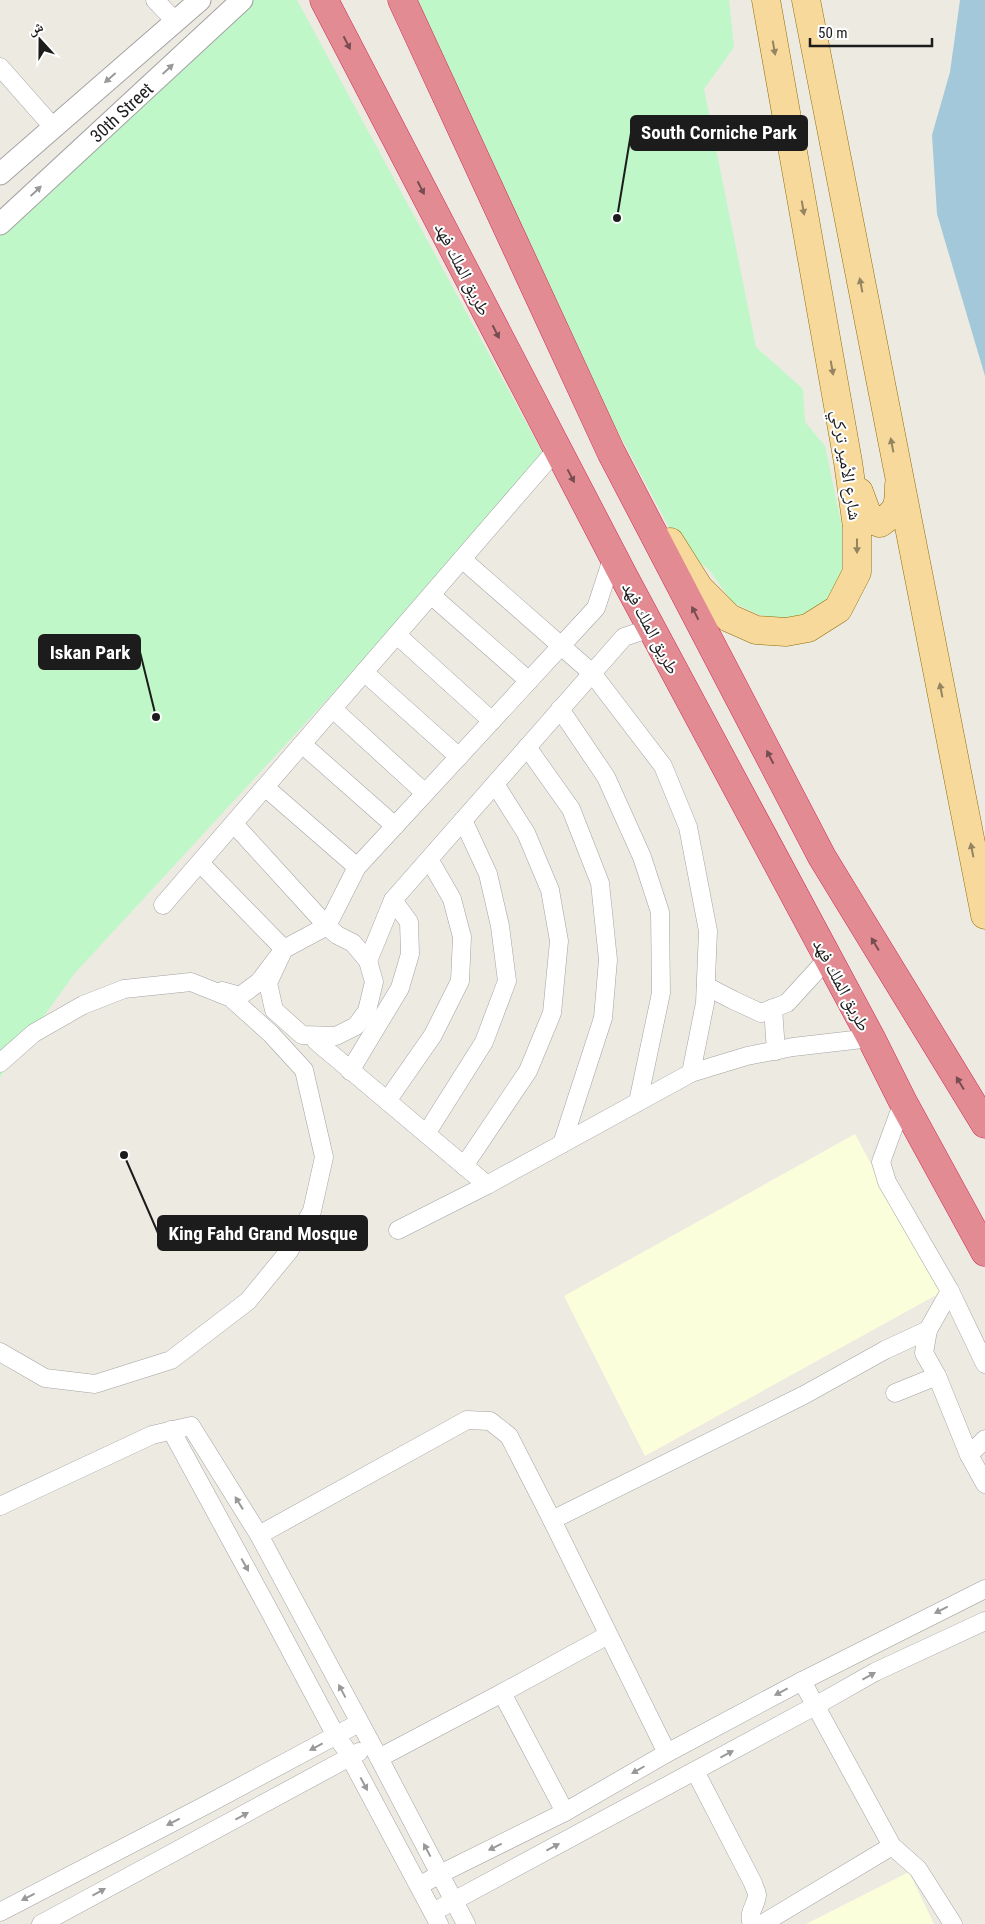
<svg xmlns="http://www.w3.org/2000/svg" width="985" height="1924" font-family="'Roboto Condensed','Noto Naskh Arabic',sans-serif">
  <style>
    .education { fill: #fafeda }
    .park { fill: #bff7c9 }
    .water { fill: #a3c8da }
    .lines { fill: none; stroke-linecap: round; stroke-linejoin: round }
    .minor-casing { stroke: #a3a3a3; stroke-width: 19 }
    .tertiary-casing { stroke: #a3a3a3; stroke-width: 23 }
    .primary-casing { stroke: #8f6e05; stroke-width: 29 }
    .motorway-casing { stroke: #d12953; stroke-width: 29 }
    .minor { stroke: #fff; stroke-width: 18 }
    .tertiary { stroke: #fff; stroke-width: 21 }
    .primary { stroke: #f8d99c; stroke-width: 28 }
    .motorway { stroke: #e38b93; stroke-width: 28 }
    .oneway { fill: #764e52 }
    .oneway2 { fill: #958462 }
    .oneway3 { fill: #999 }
    .labels { text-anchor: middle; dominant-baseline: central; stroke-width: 4; stroke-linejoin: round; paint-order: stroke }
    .street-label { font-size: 18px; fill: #1c1c1c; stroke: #fff }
    .leader { fill: none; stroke: #1c1c1c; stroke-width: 2 }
    .callout-dot { fill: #1c1c1c; stroke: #fff; stroke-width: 2 }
    .callout { fill: #1c1c1c; stroke: #1c1c1c; stroke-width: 2 }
    .callout-label { font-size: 19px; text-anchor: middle; font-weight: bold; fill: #fff }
  </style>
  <rect width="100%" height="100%" fill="#edeae2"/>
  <!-- education -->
  <g class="education">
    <polygon points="855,1134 940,1293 645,1456 564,1296"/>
    <polygon points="909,1872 934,1924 806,1924"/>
  </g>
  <!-- park -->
  <g class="park">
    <polygon points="252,0 297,0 547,461 75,973 0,1077 0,233"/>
    <polygon points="387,0 729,0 734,47 704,89 756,347 803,389 805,422 825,446 842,527 842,572 835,589 822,604 803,616 781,620 757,614 732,602 710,571 677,542"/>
  </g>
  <!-- water -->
  <polygon class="water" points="960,0 985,0 985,376 937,214 932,135 950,72"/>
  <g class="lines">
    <defs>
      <g id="minor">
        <polyline points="155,0 175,21"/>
        <polyline points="0,67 53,127"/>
        <polyline points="462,559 592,673 663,766 688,827 708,931 705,1003 691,1073"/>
        <polyline points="431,595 529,681"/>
        <polyline points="397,635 492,721"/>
        <polyline points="364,672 459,757"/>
        <polyline points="333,709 425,793"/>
        <polyline points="560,709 606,777 642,857 660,912 661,993 638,1102"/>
        <polyline points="302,744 395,826"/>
        <polyline points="527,747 571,809 600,883 608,960 603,1018 562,1144"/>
        <polyline points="265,787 357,867"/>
        <polyline points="234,824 327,926 357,867 596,608 613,556"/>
        <polyline points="200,863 284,949 259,982 240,996 222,991"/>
        <polyline points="163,905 557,449"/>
        <polygon points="327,926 337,935 353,943 368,961 374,982 367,1011 356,1026 336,1036 302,1035 274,1010 268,983 284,949"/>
        <polyline points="368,961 393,900 624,637 651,628"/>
        <polyline points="706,986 733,1000 761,1013 787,1003 828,958"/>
        <polyline points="773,1008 776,1051"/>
        <polyline points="316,1041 487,1185"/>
        <polyline points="0,1063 34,1033 83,1005 124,989 191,982 231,998 271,1034 304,1070 324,1157 312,1211 289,1251 248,1301 171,1360 95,1384 45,1378 0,1352"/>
        <polyline points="350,1071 400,988 410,954 409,922 393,900"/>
        <polyline points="387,1101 433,1035 460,981 462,937 452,899 429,859"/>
        <polyline points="903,1102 881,1162 887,1182 950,1291 985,1364"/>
        <polyline points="426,1134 484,1042 507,981 500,926 488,874 463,820"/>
        <polyline points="464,1166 528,1071 552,1013 559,941 550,890 526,833 495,784"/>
        <polyline points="398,1230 487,1185 691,1073 747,1056 793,1047 871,1038"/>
        <polyline points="928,1330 950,1291"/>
        <polyline points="895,1393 937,1376"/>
        <polyline points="171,1430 270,1612 336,1736 345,1748 439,1924"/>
        <polyline points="969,1455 985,1439"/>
        <polyline points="0,1506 152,1435 191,1426 259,1535 379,1758 466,1924"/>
        <polyline points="552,1520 667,1753"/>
        <polyline points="259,1535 467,1420 490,1421 509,1436 552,1520 804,1395 885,1350 928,1330 924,1353 937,1376 969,1455 985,1484"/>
        <polyline points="802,1681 892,1846 918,1869 953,1924"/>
        <polyline points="379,1758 502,1693"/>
        <path d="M695,1771L753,1883C754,1887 757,1892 757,1895C756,1907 747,1912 752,1924"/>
        <polyline points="565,1812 502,1693 608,1635"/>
        <polyline points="419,1886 440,1874 565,1812 667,1753 802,1681 985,1589"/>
        <polyline points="0,1912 206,1805 359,1723"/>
        <polyline points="433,1912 815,1706 875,1672 985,1621"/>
        <polyline points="41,1924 359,1752"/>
        <polyline points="762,1924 892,1846"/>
      </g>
      <g id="tertiary">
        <polyline points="0,174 200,0"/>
        <path id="s1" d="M0,224L242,0"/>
      </g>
      <g id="primary">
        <polyline points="806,0 985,915"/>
        <path d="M859,492L869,519L880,523C898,511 899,506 899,485"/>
        <polyline points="670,542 699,588 729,618 756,630 786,632 808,628 838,609 857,572 857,527 848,462 766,0"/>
      </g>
      <g id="motorway">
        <polyline points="324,0 624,577 871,1038 903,1102 985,1252"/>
        <polyline points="402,0 611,452 822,857 985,1124"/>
      </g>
    </defs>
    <!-- minor casing -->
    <use href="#minor" class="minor-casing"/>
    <!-- tertiary casing -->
    <use href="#tertiary" class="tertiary-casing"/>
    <!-- primary casing -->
    <use href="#primary" class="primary-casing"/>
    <!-- motorway casing -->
    <use href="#motorway" class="motorway-casing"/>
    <!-- minor -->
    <use href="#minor" class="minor"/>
    <!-- tertiary -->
    <use href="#tertiary" class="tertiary"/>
    <!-- primary -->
    <use href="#primary" class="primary"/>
    <!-- motorway -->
    <use href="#motorway" class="motorway"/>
  </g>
  <!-- one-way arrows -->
  <defs><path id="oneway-solid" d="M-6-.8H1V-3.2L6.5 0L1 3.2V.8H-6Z" transform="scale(1.25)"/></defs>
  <g class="oneway">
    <use href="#oneway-solid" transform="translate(347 43) rotate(63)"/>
    <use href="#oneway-solid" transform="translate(421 188) rotate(63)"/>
    <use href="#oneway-solid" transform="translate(496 332) rotate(63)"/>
    <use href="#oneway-solid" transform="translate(571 476) rotate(62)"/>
    <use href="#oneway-solid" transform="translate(695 613) rotate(-117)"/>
    <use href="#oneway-solid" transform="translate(770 757) rotate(-117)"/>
    <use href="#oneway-solid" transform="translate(875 944) rotate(-121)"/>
    <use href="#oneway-solid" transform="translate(960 1083) rotate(-121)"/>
  </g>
  <g class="oneway2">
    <use href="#oneway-solid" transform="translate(774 48) rotate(80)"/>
    <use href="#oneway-solid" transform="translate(803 208) rotate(80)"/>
    <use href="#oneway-solid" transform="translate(861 285) rotate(-101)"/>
    <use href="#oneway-solid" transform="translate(832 368) rotate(80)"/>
    <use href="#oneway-solid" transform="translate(892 445) rotate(-101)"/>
    <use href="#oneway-solid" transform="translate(857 546) rotate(90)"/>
    <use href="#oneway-solid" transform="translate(941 690) rotate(-101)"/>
    <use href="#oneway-solid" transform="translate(972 850) rotate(-101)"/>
  </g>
  <g class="oneway3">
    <use href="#oneway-solid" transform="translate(168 69) rotate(-43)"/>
    <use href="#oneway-solid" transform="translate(110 78) rotate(139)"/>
    <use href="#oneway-solid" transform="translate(36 191) rotate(-43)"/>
    <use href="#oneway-solid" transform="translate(239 1503) rotate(-122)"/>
    <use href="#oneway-solid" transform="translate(245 1565) rotate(61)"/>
    <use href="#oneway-solid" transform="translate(941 1610) rotate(153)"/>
    <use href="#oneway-solid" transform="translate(869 1676) rotate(-29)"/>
    <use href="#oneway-solid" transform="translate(342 1691) rotate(-118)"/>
    <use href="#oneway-solid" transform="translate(781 1692) rotate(152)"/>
    <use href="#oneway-solid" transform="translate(316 1747) rotate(152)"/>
    <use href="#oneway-solid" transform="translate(727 1754) rotate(-28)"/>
    <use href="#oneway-solid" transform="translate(638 1770) rotate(150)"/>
    <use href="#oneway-solid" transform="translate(364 1784) rotate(62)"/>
    <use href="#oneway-solid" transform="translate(242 1816) rotate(-29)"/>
    <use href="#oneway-solid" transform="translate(173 1822) rotate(153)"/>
    <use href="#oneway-solid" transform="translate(495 1847) rotate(154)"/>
    <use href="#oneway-solid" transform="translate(553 1847) rotate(-28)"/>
    <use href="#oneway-solid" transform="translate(427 1850) rotate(-118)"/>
    <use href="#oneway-solid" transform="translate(99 1892) rotate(-29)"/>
    <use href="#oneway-solid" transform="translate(28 1897) rotate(153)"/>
  </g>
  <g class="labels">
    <!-- street labels -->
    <g class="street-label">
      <text stroke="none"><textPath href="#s1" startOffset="165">30th Street</textPath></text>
      <text transform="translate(463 269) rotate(63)">طريق الملك فهد</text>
      <text transform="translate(847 465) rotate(81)">شارع الأمير تركي</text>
      <text transform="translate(651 628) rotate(62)">طريق الملك فهد</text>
      <text transform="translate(842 985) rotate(62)">طريق الملك فهد</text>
    </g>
  </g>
  <!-- callouts -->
  <path class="leader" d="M617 218L631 133M156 717L140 652M124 1155L158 1233"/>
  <g class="callout-dot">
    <circle cx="617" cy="218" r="5"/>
    <circle cx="156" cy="717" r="5"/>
    <circle cx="124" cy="1155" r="5"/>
  </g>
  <g class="callout">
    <rect x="631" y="116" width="176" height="34" rx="5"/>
    <rect x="39" y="635" width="101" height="34" rx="5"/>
    <rect x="158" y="1216" width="209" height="34" rx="5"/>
  </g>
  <g class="callout-label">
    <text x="719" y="139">South Corniche Park</text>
    <text x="90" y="659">Iskan Park</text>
    <text x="263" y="1240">King Fahd Grand Mosque</text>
  </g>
  <!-- north arrow -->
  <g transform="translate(40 40) rotate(339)" stroke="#ffffff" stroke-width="4" paint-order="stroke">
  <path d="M0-4L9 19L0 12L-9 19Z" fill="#1c1c1c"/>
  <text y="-8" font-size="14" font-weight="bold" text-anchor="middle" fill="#1c1c1c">ش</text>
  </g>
  <!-- scale -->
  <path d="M810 38v8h122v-8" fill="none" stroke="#1c1c1c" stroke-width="2.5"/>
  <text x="818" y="38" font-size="15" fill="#1c1c1c" stroke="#ffffff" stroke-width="4" paint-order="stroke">50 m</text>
</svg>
